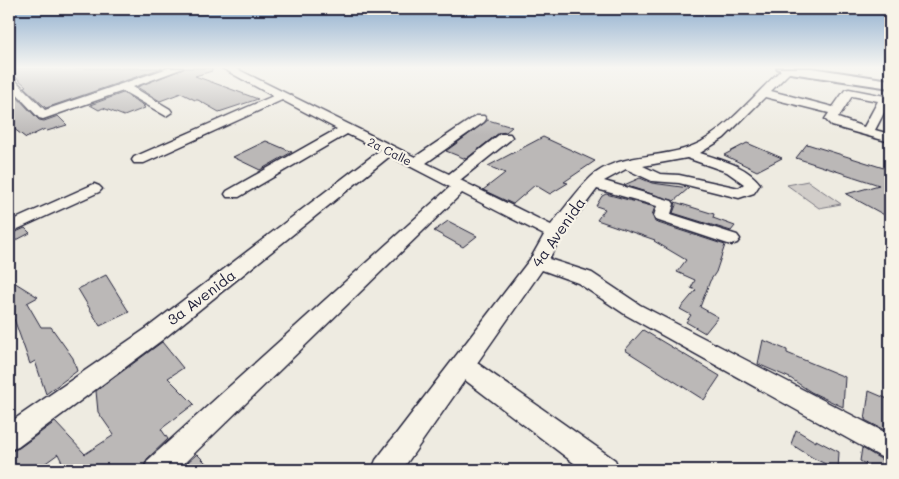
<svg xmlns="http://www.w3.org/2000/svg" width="899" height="479" font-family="Mali,sans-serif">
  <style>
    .green { fill: #d1cdc9; stroke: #7a7882 }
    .building { fill: #bbb8b7; stroke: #22223b }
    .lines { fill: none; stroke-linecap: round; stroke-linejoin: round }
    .minor-casing { stroke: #22223b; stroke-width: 3 }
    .major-casing { stroke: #22223b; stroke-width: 4 }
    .minor { fill: #f7f3e8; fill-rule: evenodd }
    .major { fill: #f7f3e8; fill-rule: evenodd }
    .labels { text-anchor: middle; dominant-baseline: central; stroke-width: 4.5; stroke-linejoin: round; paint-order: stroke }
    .far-street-label { font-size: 12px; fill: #22223b; stroke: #f7f3e8 }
    .street-label { font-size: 15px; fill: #22223b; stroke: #f7f3e8 }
  </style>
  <rect width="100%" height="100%" fill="#eeebe1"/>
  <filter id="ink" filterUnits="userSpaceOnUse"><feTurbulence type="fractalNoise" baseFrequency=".02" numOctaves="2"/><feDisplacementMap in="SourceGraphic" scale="10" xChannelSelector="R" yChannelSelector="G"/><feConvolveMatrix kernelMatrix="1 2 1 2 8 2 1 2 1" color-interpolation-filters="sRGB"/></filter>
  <g filter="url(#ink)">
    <!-- green -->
    <polygon class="green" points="808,181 841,204 819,208 787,185"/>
    <!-- building -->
    <g class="building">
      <polygon points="9,68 162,68 46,108 24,87 26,86 9,71"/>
      <polygon points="185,68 212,68 212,71 195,76 258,99 219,112 198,100 195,100 181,93 160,101 137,87"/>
      <polygon points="9,91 11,91 39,120 44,121 58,116 67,125 47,131 45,129 26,138 9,125"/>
      <polygon points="123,93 145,106 143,106 145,108 124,116 103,108 99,110 90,105"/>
      <polygon points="488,120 512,127 506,132 499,133 466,159 446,151"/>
      <polygon points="543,137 595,161 564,182 568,183 550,194 535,185 513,204 483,190 505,173 488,166"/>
      <polygon points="266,141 292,152 260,170 233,157"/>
      <polygon points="747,143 782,158 757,171 724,155"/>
      <polygon points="807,144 890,170 890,218 846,194 879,185 796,158"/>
      <polygon points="640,178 652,183 689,188 674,201 624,185"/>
      <polygon points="606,194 655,207 652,215 655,222 725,245 716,272 710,281 700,307 718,317 705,333 686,322 691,315 680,309 696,290 691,288 695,280 677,272 686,260 654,241 655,240 597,220 605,209 596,206 602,196"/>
      <polygon points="675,202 714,214 713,218 735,226 731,231 673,213 676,205"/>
      <polygon points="448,221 477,236 463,247 434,231"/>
      <polygon points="25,228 30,233 9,244 9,235"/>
      <polygon points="106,275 129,312 100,326 78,289"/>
      <polygon points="9,279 38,297 27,303 41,327 51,327 73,358 77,371 46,394 35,361 30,364 14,319 9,320"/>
      <polygon points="643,330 720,376 704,400 625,350"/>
      <polygon points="763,340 787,350 787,353 845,377 843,407 811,392 790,378 758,364"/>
      <polygon points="162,342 183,368 168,378 194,404 161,429 168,439 147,459 142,470 66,470 58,454 36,470 9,470 9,452 19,448 55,422 85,454 114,435 98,412 96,391"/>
      <polygon points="869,391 890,400 890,433 865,420"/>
      <polygon points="796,430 816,442 816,440 839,452 838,470 813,458 791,444"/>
      <polygon points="862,448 884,461 881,470 876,470 860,461"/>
      <polygon points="197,454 213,470 179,470"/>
    </g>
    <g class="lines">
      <defs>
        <g id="minor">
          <polygon points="168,68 183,68 133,87 170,109 172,112 166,116 123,91 43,119 39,118 9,86 9,77 13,78 45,110"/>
          <path d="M222,68H235L415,157L476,116H484L486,119L484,122L426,163L449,174L500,134H510L512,137L510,140L460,180L551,225C562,212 584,181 596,173C626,151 668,160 701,142C732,124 757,92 783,68L793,69L771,91L833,107L845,90L849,89L890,97V103H889L875,130L890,134V142L832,126L825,119L829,113L765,97L724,138L700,153C721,160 746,165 760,184L754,193L739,198L679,183L652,181L626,169L604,181L672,201L674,204L671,214L737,235L740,239L737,243L731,245L656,220L654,216L657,206L597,189L562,235L549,259L592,273L640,305L890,435V462L626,315L578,283L542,270L477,363L615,460L619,470H583L465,380L402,470H372L376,460L531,258L544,235L462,193L177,470H144L148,460L450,187L390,156L162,340L18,447L9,450V423L147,328L380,150L347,134L239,197H227L225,194L227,191L337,129L282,100L144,163H134L132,160L134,157L273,96ZM852,96L878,101L864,127L838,118ZM687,158L727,172L744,184L739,188L679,175L660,174L643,166Z"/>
          <polygon points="94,184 99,186 102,189 99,192 9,233 9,222"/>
        </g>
        <polygon id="major" points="777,68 811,68 890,80 890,88 784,72"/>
      </defs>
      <!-- minor casing -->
      <use href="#minor" class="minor-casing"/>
      <!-- major casing -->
      <use href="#major" class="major-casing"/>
      <!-- minor -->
      <use href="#minor" class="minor"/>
      <!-- major -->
      <use href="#major" class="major"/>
    </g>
  </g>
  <!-- sky -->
  <linearGradient id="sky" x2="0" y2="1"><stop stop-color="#8dadce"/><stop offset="0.5" stop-color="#f7f6f2"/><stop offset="1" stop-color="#f7f6f2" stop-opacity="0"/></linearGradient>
  <rect width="899" height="135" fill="url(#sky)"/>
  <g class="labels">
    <!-- far-street labels -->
    <g class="far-street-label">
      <text transform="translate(390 151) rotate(27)">2a Calle</text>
    </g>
    <!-- street labels -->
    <g class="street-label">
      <text transform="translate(558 232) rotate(-55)">4a Avenida</text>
      <text transform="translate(201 297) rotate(-37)">3a Avenida</text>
    </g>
  </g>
  <!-- margin -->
  <rect width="899" height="479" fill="none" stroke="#f7f3e8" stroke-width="30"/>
  <rect x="15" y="15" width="869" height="449" fill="none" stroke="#22223b" stroke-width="2" filter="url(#ink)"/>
</svg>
